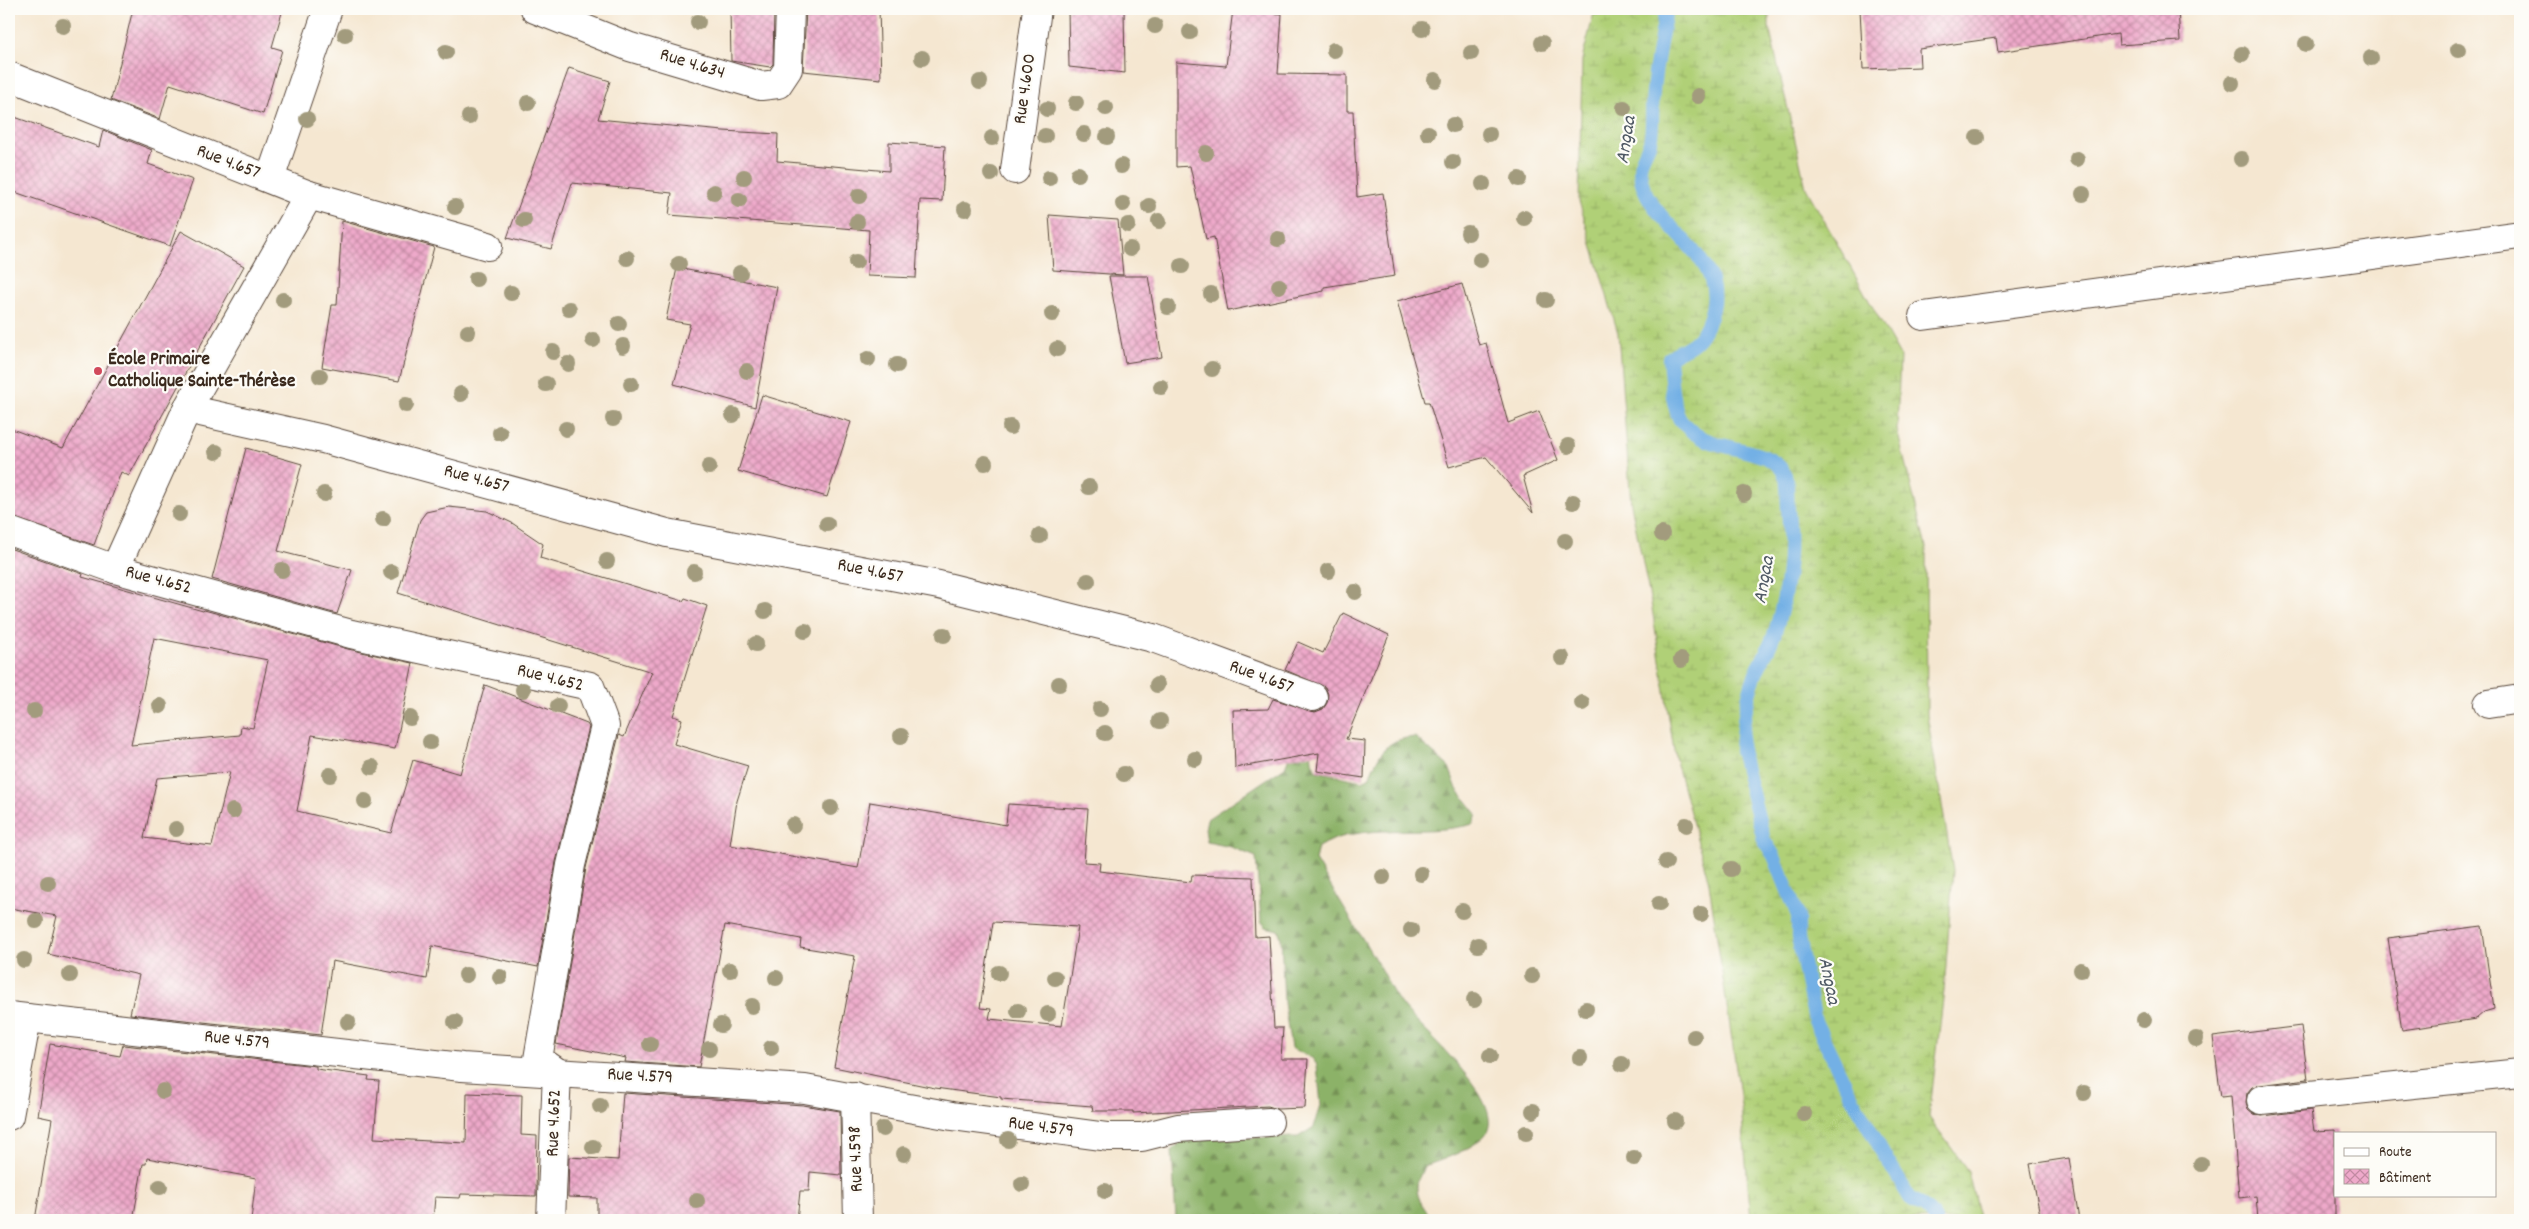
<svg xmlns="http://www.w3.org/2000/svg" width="2529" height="1229" font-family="Dekko,sans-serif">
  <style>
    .forest { fill: url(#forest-firs); stroke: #646e43 }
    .wetland { fill: url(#wetland-marsh); stroke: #767d4a }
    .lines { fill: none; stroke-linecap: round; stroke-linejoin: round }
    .stream { stroke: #73b0e5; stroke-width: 14 }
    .building { fill: url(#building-cross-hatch); fill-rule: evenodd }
    .minor-casing { stroke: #574639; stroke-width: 30 }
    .minor { stroke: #fff; stroke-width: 28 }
    .tree { fill: #a29b7d }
    .poi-dot { fill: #d1495b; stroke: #fdfcf7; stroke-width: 2 }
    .labels { text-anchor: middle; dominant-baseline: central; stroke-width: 4.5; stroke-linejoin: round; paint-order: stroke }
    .street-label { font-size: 19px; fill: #3b2a1e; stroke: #fdfcf7 }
    .poi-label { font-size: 19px; font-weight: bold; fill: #3b2a1e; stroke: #fdfcf7; text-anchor: start }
    .water-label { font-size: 20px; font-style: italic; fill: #4f5964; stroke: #fdfcf7 }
  </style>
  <defs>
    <pattern id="forest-firs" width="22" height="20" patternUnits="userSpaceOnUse" patternTransform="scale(1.25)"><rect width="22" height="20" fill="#8cb268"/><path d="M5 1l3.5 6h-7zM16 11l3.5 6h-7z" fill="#749155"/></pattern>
    <pattern id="wetland-marsh" width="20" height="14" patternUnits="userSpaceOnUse" patternTransform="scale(1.25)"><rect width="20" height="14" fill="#b0d077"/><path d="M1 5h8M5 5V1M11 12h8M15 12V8" fill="none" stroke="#98b366"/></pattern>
    <pattern id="building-cross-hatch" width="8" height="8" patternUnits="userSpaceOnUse" patternTransform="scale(1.25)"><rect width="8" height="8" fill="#eea9ca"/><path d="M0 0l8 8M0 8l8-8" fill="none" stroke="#c28aa3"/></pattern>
  </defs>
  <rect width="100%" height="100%" fill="#fdfcf7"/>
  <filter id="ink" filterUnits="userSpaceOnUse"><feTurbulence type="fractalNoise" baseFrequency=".02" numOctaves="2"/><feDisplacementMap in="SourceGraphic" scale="10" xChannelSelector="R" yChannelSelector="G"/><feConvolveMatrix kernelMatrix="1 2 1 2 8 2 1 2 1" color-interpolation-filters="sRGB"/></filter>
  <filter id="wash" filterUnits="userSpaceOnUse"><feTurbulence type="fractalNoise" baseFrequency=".0096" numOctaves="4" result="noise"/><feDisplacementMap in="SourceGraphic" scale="20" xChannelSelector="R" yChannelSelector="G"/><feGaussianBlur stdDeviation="1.12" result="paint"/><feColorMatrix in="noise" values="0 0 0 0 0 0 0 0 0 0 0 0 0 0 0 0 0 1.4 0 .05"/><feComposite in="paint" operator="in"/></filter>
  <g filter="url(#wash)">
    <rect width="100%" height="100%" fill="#f5e7d1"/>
    <!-- forest -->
    <path class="forest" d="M1300,729H1309L1312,761L1316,771L1362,781L1369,778C1380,753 1385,739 1415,737L1449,767L1457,789L1477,814L1473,824C1423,838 1363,820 1318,847L1315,860C1335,894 1356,927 1376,961C1385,976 1392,993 1403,1007C1422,1030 1504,1099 1487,1132C1479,1147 1440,1161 1424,1166C1422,1172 1417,1180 1417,1186C1416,1198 1426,1214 1437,1220H1176L1172,1151L1183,1139L1298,1137L1314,1127L1321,1105L1317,1065L1312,1058L1291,1048L1284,1003L1281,937L1278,930L1266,927L1261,921L1256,857L1231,847L1207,842L1205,829L1207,819L1285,767Z"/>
    <!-- wetland -->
    <polygon class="wetland" points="1595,9 1769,9 1769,27 1806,188 1900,356 1897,430 1926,547 1927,715 1953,871 1944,991 1929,1117 1968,1171 1980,1220 1751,1220 1740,1095 1709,883 1675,757 1652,608 1631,504 1618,333 1579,201 1582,60"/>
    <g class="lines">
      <!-- stream -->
      <path class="stream" d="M1666,9C1662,36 1655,64 1653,92C1651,107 1654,126 1650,141C1648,150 1639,161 1640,170C1642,225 1726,250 1712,309C1710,319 1704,333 1697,340C1689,349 1678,350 1669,358C1671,378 1671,399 1679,418C1681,422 1686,426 1689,429C1715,454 1777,445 1786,478C1788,487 1787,498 1788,508C1792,551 1788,593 1774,635C1770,647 1764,657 1758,669C1748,689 1742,727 1741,750L1764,840L1774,856L1798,916V937L1815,1021L1848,1090L1887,1160L1910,1198L1926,1208L1935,1220"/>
    </g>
    <g id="blocks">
      <!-- building -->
      <g class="building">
        <polygon points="133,9 283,9 272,47 282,50 263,114 170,84 160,119 111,100"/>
        <polygon points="730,9 774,9 773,64 770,67 731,61"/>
        <polygon points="806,9 879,9 881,79 803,71"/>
        <polygon points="1068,9 1124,9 1125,73 1069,67"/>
        <polygon points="1233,9 1282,14 1278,74 1347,75 1347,111 1353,111 1357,197 1383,193 1395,276 1324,287 1324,291 1228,311 1214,237 1206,239 1190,166 1176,167 1176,62 1226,66"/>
        <polygon points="1860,9 2178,9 2180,41 2119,45 2118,34 1998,52 1996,38 1919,49 1920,67 1863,69"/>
        <polygon points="569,68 610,81 598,119 723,131 778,134 777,161 889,171 889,142 945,146 942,201 920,200 916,278 867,276 869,230 669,215 672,193 572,183 551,249 507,238"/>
        <polygon points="9,115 99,147 103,130 152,150 148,164 193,180 170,246 9,190"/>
        <polygon points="1049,215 1118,220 1123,275 1053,270"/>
        <polygon points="342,221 434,247 399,381 322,367 332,305 337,305"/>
        <polygon points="181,231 244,266 129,476 121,472 94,545 9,516 9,428 63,448"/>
        <polygon points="677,268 777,287 755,407 674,384 690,324 666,320"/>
        <polygon points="1109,276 1148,276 1162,357 1125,363"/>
        <polygon points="1462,284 1479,345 1486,343 1508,423 1539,411 1558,460 1523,476 1533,513 1486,457 1449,467 1429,402 1425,402 1397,301"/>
        <polygon points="762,395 851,422 827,497 738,471"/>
        <polygon points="246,448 302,464 278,551 352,570 337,614 212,579"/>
        <path d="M449,507L487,511L512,523L543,544L540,558L683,601L685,598L707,606L673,716L682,719L674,744L748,766L737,801L730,845L858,868L870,802L1006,825L1008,804L1088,809L1084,862L1100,863L1099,871L1191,882L1192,875L1253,877L1255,937L1269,936L1274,1028H1283L1281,1059H1308L1305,1108L1277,1109L1268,1106L1133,1113V1111H1093L1092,1106L1001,1099V1097L935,1088L834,1067L855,956L800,947L801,939L725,925L699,1067L625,1062L626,1058L556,1044L586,868L619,735L624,737L652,672L398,593L420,520L426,512ZM993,922L1078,927L1062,1026L989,1019L991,1009L980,1008Z"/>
        <path d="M9,548L83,574L82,577L203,611L204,610L348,649L413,663L395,749L312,735L297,811L391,833L413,760L460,774L485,685L587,724L589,727L556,862L538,967L432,946L427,979L332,961L321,1035L130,1014L139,975L48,954L57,916L9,908ZM154,638L268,660L253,728L241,726L240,735L131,745ZM230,772L212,846L144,838L157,778Z"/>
        <polygon points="1343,613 1389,635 1346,739 1365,741 1364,778 1317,771 1319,753 1235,768 1233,710 1268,709 1273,699 1315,712 1323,709 1327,703 1328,694 1325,687 1285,670 1298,642 1323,653"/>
        <polygon points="2482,926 2494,1009 2484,1012 2476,1019 2402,1030 2388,938"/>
        <polygon points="2301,1026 2308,1079 2259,1085 2252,1087 2247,1093 2246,1102 2248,1109 2254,1114 2262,1116 2311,1110 2314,1131 2335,1130 2335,1220 2258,1220 2256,1196 2239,1198 2231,1096 2221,1097 2213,1037"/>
        <polygon points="50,1044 120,1056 123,1045 316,1066 316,1069 369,1076 368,1080 379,1081 374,1138 466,1143 467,1093 522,1095 521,1135 537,1136 536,1196 461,1194 460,1198 435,1197 433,1220 251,1220 256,1178 147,1158 146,1164 143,1164 133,1220 35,1220 52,1119 38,1116"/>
        <polygon points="623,1093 803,1105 840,1111 841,1175 810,1172 809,1191 800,1191 797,1220 597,1219 597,1198 568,1197 569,1157 618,1160"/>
        <polygon points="2069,1158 2079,1220 2041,1220 2030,1164"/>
      </g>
    </g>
  </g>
  <g filter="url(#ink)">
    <use href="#blocks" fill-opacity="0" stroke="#574639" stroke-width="1"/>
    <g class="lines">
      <defs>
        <g id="minor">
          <polyline points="535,9 630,47 761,86 778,84 788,69 790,9"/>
          <polyline points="9,76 309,195 187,409 323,439 667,533 939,585 1153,638 1313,697"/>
          <polyline points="1015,170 1037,9"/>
          <polyline points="270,179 328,9"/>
          <polyline points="309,195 488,246"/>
          <polyline points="1923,316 2520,235"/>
          <polyline points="9,531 115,569 351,634 590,686 605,726 571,865 538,1059 557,1072 551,1220"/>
          <polyline points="115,569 187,409"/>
          <polyline points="2488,704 2520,699"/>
          <polyline points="9,1016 462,1067 805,1089 952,1116 1108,1137 1142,1137 1178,1128 1269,1122"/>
          <polyline points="855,1097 858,1220"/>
          <polyline points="2261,1100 2520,1073"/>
          <polyline points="9,1116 27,1018"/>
        </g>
      </defs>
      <!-- minor casing -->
      <use href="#minor" class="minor-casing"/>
      <!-- minor -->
      <use href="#minor" class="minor"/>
    </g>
    <!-- trees -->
    <g class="tree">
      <circle cx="698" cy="22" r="8"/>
      <circle cx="63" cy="26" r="8"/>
      <circle cx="1155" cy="26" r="8"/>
      <circle cx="1422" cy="29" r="8"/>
      <circle cx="1190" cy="32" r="8"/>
      <circle cx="345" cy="35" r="8"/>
      <circle cx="1542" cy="43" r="8"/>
      <circle cx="2306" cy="44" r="8"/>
      <circle cx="1334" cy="50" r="8"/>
      <circle cx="2458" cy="50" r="8"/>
      <circle cx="446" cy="52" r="8"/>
      <circle cx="1471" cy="53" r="8"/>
      <circle cx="2242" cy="54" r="8"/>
      <circle cx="922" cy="58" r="8"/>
      <circle cx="2371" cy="58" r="8"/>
      <circle cx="1435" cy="80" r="8"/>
      <circle cx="980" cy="82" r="8"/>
      <circle cx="2232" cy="83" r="8"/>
      <circle cx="1698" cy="96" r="8"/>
      <circle cx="528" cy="103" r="8"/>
      <circle cx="1076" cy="103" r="8"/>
      <circle cx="1106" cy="108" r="8"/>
      <circle cx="1624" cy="108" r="8"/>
      <circle cx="1047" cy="109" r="8"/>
      <circle cx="469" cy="117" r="8"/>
      <circle cx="307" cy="119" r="8"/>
      <circle cx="1453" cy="125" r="8"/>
      <circle cx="1428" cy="133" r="8"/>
      <circle cx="1084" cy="134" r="8"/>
      <circle cx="1489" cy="134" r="8"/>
      <circle cx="1045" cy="136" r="8"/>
      <circle cx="1107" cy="137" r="8"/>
      <circle cx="992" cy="138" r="8"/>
      <circle cx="1977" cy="138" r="8"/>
      <circle cx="1206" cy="153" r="8"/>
      <circle cx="2077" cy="159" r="8"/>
      <circle cx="2241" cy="159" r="8"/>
      <circle cx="1453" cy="162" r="8"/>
      <circle cx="1121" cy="166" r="8"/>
      <circle cx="991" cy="174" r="8"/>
      <circle cx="1078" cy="174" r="8"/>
      <circle cx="744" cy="177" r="8"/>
      <circle cx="1049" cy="178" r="8"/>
      <circle cx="1519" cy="179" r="8"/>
      <circle cx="1483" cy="184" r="8"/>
      <circle cx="714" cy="192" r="8"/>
      <circle cx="2083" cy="194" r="8"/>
      <circle cx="859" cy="196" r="8"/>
      <circle cx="739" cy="200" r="8"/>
      <circle cx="1123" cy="204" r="8"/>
      <circle cx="1149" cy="206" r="8"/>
      <circle cx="455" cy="207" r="8"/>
      <circle cx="965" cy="209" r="8"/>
      <circle cx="1524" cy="218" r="8"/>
      <circle cx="524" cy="220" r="8"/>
      <circle cx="1159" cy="221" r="8"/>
      <circle cx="857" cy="222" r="8"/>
      <circle cx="1128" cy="225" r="8"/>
      <circle cx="1468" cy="233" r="8"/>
      <circle cx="1278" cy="239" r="8"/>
      <circle cx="1130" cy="249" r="8"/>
      <circle cx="627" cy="258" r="8"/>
      <circle cx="1480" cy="260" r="8"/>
      <circle cx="856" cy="262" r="8"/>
      <circle cx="679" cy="264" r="8"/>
      <circle cx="1182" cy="266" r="8"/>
      <circle cx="740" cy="273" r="8"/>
      <circle cx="476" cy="279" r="8"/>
      <circle cx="1279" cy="286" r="8"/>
      <circle cx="511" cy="293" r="8"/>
      <circle cx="1211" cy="294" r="8"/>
      <circle cx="283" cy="300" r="8"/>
      <circle cx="1546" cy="300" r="8"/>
      <circle cx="1168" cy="307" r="8"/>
      <circle cx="569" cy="309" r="8"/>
      <circle cx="1052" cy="314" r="8"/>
      <circle cx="619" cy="324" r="8"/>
      <circle cx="468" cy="332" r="8"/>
      <circle cx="593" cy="340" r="8"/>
      <circle cx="623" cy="346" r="8"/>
      <circle cx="1057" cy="349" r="8"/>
      <circle cx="553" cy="352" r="8"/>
      <circle cx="868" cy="359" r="8"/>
      <circle cx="568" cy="364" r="8"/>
      <circle cx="897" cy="365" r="8"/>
      <circle cx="1212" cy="369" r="8"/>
      <circle cx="747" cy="371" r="8"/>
      <circle cx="320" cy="376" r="8"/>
      <circle cx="546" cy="384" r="8"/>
      <circle cx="631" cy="384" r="8"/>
      <circle cx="1161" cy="387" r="8"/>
      <circle cx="461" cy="394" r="8"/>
      <circle cx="406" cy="405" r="8"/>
      <circle cx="733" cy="415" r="8"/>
      <circle cx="613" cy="419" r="8"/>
      <circle cx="1010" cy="427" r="8"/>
      <circle cx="566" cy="429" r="8"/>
      <circle cx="500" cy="433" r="8"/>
      <circle cx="1568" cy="446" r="8"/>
      <circle cx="216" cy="452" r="8"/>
      <circle cx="985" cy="463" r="8"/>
      <circle cx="709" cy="467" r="8"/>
      <circle cx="1089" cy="487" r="8"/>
      <circle cx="324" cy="494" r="8"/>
      <circle cx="1744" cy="494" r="8"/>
      <circle cx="1573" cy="502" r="8"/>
      <circle cx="179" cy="514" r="8"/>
      <circle cx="383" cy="519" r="8"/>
      <circle cx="827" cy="524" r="8"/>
      <circle cx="1662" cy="534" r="8"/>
      <circle cx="1040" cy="536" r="8"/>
      <circle cx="1565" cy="541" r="8"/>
      <circle cx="607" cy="561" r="8"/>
      <circle cx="282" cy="570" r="8"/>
      <circle cx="1328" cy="571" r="8"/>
      <circle cx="391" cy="572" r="8"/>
      <circle cx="694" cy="572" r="8"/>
      <circle cx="1088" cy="581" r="8"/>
      <circle cx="1355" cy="592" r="8"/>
      <circle cx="765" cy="611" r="8"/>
      <circle cx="805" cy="631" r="8"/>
      <circle cx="944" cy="635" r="8"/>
      <circle cx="756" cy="644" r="8"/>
      <circle cx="1562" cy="658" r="8"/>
      <circle cx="1681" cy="660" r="8"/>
      <circle cx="1059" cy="684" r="8"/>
      <circle cx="1157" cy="685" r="8"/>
      <circle cx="523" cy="690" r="8"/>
      <circle cx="1582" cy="703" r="8"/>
      <circle cx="160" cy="706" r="8"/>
      <circle cx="558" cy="706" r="8"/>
      <circle cx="1100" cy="709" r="8"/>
      <circle cx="34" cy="711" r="8"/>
      <circle cx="410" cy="718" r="8"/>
      <circle cx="1160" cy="721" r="8"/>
      <circle cx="1105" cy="733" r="8"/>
      <circle cx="901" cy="736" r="8"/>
      <circle cx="430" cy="742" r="8"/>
      <circle cx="1195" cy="759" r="8"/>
      <circle cx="372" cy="767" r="8"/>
      <circle cx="1124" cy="774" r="8"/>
      <circle cx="330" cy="775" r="8"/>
      <circle cx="365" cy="801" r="8"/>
      <circle cx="831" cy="808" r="8"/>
      <circle cx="233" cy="811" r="8"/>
      <circle cx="793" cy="825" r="8"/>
      <circle cx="1686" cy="825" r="8"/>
      <circle cx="176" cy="829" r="8"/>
      <circle cx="1666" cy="862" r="8"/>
      <circle cx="1731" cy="869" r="8"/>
      <circle cx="1421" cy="874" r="8"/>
      <circle cx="1383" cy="877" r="8"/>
      <circle cx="48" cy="883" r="8"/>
      <circle cx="1659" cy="904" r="8"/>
      <circle cx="1462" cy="911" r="8"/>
      <circle cx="1701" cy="914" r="8"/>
      <circle cx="36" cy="921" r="8"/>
      <circle cx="1411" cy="930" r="8"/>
      <circle cx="1478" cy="945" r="8"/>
      <circle cx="24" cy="960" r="8"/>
      <circle cx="730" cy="970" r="8"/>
      <circle cx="2081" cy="970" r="8"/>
      <circle cx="999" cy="973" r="8"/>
      <circle cx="70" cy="975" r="8"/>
      <circle cx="466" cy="975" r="8"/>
      <circle cx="1532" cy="976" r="8"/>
      <circle cx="500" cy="977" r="8"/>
      <circle cx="776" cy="978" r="8"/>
      <circle cx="1055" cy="978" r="8"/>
      <circle cx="1474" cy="1000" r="8"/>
      <circle cx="752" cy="1006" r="8"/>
      <circle cx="1586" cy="1009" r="8"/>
      <circle cx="1018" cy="1011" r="8"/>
      <circle cx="1048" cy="1014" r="8"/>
      <circle cx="2144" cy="1020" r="8"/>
      <circle cx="348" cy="1022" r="8"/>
      <circle cx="455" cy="1022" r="8"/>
      <circle cx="721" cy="1025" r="8"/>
      <circle cx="1694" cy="1037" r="8"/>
      <circle cx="2196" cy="1039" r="8"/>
      <circle cx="650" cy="1044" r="8"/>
      <circle cx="771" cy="1048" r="8"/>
      <circle cx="709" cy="1049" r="8"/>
      <circle cx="1490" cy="1056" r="8"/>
      <circle cx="1580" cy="1058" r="8"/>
      <circle cx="1622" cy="1064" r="8"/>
      <circle cx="163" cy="1091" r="8"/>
      <circle cx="2084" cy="1093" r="8"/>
      <circle cx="600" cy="1106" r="8"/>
      <circle cx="1533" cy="1111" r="8"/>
      <circle cx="1804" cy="1114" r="8"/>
      <circle cx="1675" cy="1121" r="8"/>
      <circle cx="883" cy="1129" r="8"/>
      <circle cx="1526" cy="1133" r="8"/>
      <circle cx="1008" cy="1140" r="8"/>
      <circle cx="593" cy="1147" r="8"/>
      <circle cx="904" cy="1154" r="8"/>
      <circle cx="1634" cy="1158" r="8"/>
      <circle cx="2201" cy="1164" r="8"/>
      <circle cx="1022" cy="1184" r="8"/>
      <circle cx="160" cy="1187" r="8"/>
      <circle cx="1105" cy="1191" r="8"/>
      <circle cx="697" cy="1201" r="8"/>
    </g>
  </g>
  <!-- markers -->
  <circle class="poi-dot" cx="98" cy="371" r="5"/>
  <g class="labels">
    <!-- street labels -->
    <g class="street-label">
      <text transform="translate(692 65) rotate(17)">Rue 4.634</text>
      <text transform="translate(1026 89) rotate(-82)">Rue 4.600</text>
      <text transform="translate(228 163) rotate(21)">Rue 4.657</text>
      <text transform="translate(476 480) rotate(15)">Rue 4.657</text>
      <text transform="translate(870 572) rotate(11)">Rue 4.657</text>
      <text transform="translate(158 581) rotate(15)">Rue 4.652</text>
      <text transform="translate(1261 678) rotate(20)">Rue 4.657</text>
      <text transform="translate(550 679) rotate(14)">Rue 4.652</text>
      <text transform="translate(237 1041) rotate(6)">Rue 4.579</text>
      <text transform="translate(640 1077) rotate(3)">Rue 4.579</text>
      <text transform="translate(555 1123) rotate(-88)">Rue 4.652</text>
      <text transform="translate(1041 1128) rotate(8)">Rue 4.579</text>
      <text transform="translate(857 1159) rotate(-92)">Rue 4.598</text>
    </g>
    <!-- poi labels -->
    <g class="poi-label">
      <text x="108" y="360">École Primaire<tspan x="108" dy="22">Catholique Sainte-Thérèse</tspan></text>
    </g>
    <!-- water labels -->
    <g class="water-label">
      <text transform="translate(1627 140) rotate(-81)">Angaa</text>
      <text transform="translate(1765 580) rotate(-80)">Angaa</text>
      <text transform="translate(1828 981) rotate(78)">Angaa</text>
    </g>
  </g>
  <!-- margin -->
  <rect width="2529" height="1229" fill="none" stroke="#fdfcf7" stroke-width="30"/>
  <!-- legend -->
  <rect x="2334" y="1132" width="162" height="65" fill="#fdfcf7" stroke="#afa8a0"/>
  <rect x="2344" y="1148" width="25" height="8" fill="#ffffff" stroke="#afa8a0"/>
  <text x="2379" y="1156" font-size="15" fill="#3b2a1e">Route</text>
  <rect x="2344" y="1169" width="25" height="15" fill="url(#building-cross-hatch)" stroke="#afa8a0"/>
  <text x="2379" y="1182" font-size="15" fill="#3b2a1e">Bâtiment</text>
</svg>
